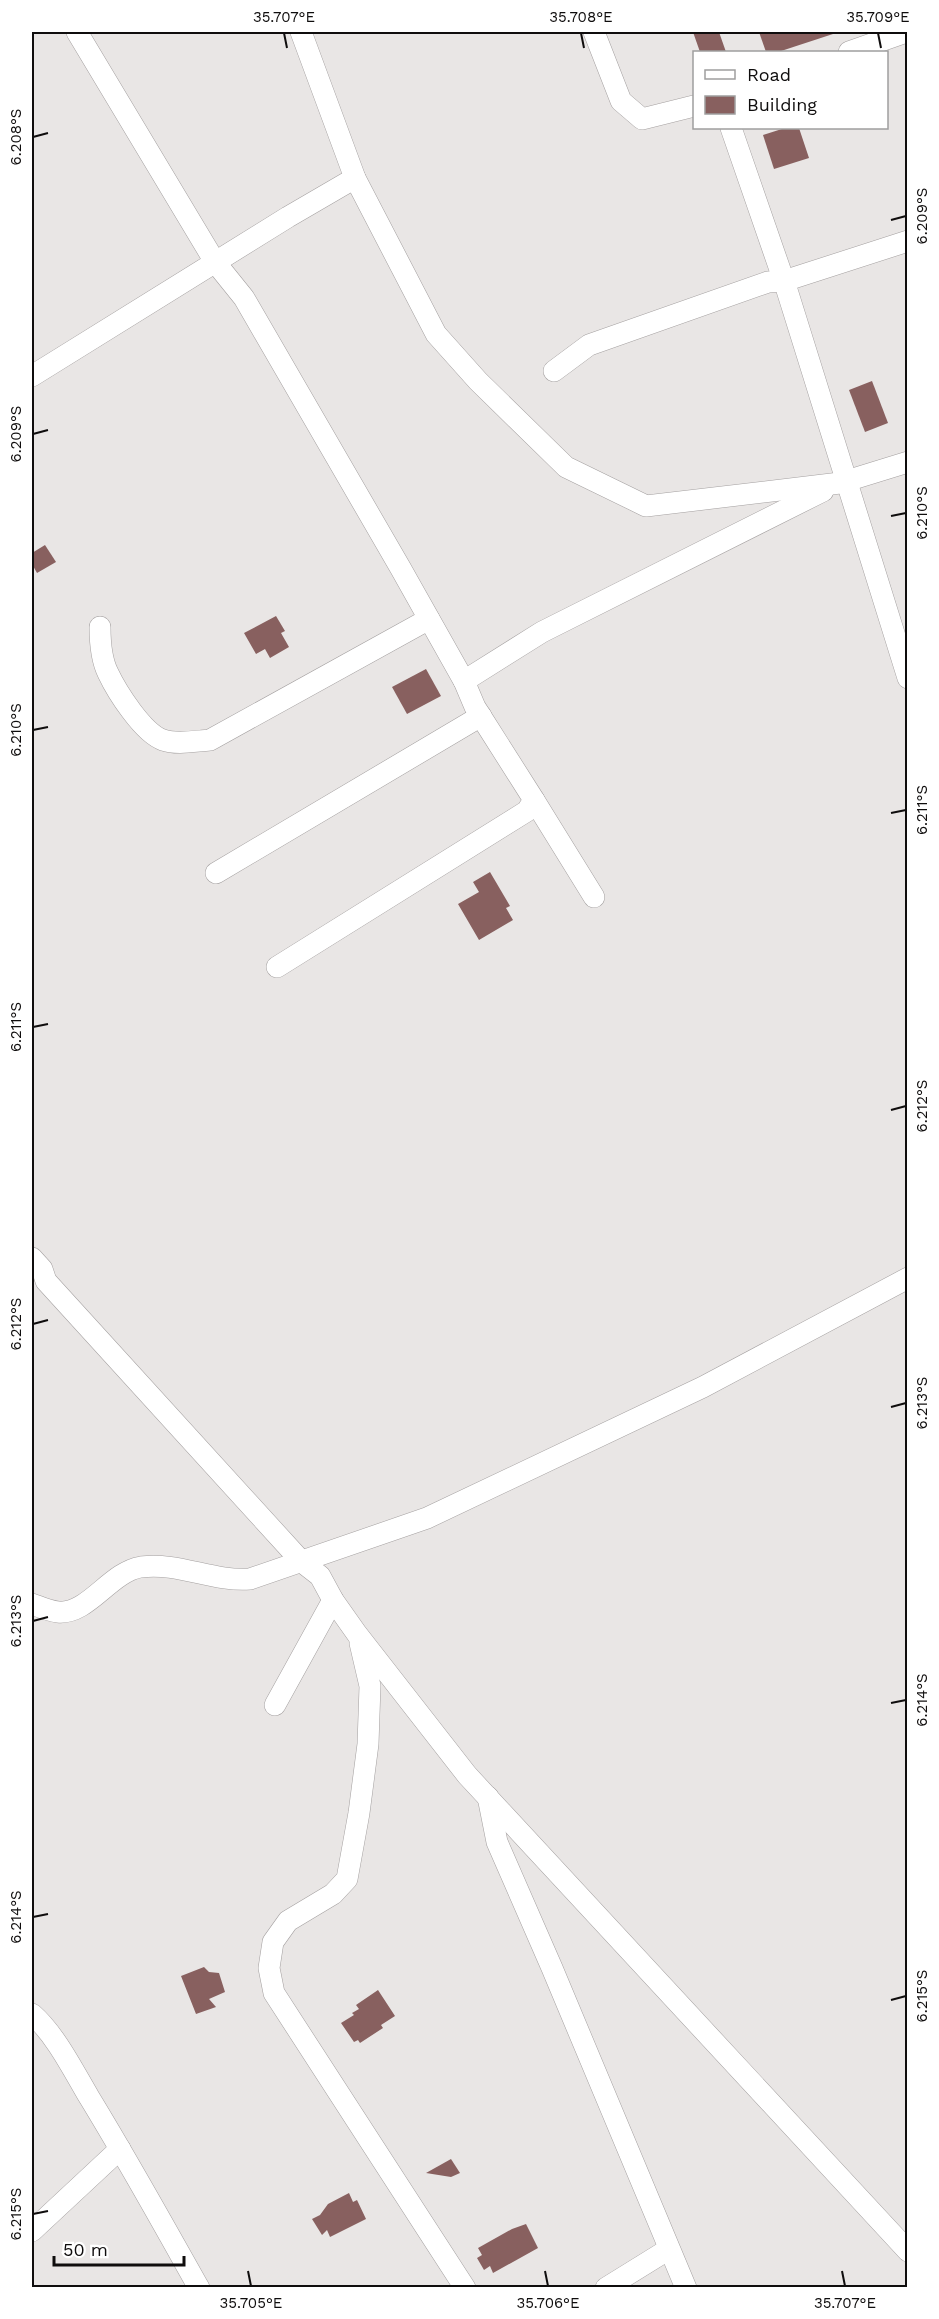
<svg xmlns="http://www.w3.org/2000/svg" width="939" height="2319" font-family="'Work Sans',sans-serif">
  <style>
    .building { fill: #88605f }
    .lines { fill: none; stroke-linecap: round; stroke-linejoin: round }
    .street-casing { stroke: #a4a0a0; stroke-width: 22 }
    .street { stroke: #fff; stroke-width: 21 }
    .ticks { fill: none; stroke: #0f0d0d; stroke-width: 2 }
    .neatline { fill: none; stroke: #0f0d0d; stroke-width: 2 }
    .ticks-label { font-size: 15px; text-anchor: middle; fill: #0f0d0d }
  </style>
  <rect width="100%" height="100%" fill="#e9e6e5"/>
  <!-- building -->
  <g class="building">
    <polygon points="693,32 719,32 726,52 700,52"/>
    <polygon points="759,32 833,32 833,34 778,52 766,52"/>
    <polygon points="785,128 799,128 809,158 774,169 763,135"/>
    <polygon points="872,381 888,423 865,432 849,390"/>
    <polygon points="45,545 56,562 37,573 32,564 32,553"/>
    <polygon points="276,616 285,631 281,633 289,647 270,658 265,649 256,654 244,633"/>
    <polygon points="426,669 441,696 407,714 392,687"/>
    <polygon points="490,872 510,906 506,908 513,920 479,940 458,904 479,892 473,882"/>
    <polygon points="204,1967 209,1972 219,1973 225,1992 209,1999 216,2007 196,2014 181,1976"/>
    <polygon points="378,1990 395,2016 381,2025 383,2028 360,2043 358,2040 354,2042 341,2023 354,2015 352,2013 359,2009 356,2005"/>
    <polygon points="451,2159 460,2173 451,2177 426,2173"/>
    <polygon points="349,2193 353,2202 357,2200 366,2219 330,2237 327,2230 322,2235 312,2219 320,2215 328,2204"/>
    <polygon points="526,2224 538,2248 493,2273 490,2266 484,2270 477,2258 482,2255 478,2248 512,2229"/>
  </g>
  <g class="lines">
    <defs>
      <g id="street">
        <polyline points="77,32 215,262 244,298 401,569 464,681 475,707 534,800 527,811 277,967"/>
        <polyline points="301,32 355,178 436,334 478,381 566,467 646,506 840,483 908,462"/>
        <polyline points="594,32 621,101 642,119 694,106"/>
        <polyline points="849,52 906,32"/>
        <polyline points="731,128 786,287 908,678"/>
        <polyline points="554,371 589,345 768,282 784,281 908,241"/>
        <polyline points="32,376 288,217 355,178"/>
        <path d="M100,627C100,642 101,659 108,673C117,692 143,733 163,740C177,745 195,741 210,740L429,619"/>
        <polyline points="464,681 542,632 823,491"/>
        <polyline points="534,800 594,897"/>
        <polyline points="216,873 481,716"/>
        <polyline points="32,1258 42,1269 46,1281 302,1562 320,1576 333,1600 357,1634 467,1775 908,2251"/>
        <path d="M32,1604C40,1607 49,1611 58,1612C88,1615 110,1572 141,1567C179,1562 213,1582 250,1579L427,1518L703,1387L908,1278"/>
        <polyline points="360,1643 370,1686 368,1744 359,1813 347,1879 333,1894 288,1921 273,1942 269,1968 274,1993 465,2288"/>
        <polyline points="275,1705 333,1600"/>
        <polyline points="488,1797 497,1842 552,1968 686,2288"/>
        <path d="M32,2014C55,2034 73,2070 89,2097C127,2159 163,2224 199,2288"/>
        <polyline points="32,2231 120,2149"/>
        <polyline points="606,2288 669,2249"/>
      </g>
    </defs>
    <!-- street casing -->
    <use href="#street" class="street-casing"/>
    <!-- street -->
    <use href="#street" class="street"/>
  </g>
  <!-- ticks -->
  <path class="ticks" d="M284,33L287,48M581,33L584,48M878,33L881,48M33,137L48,133M891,220L906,216M33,434L48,430M891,516L906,513M33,730L48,727M891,813L906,810M33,1027L48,1024M891,1110L906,1106M33,1324L48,1320M891,1407L906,1403M33,1621L48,1617M891,1703L906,1700M33,1917L48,1914M891,2000L906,1996M33,2214L48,2211M248,2271L251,2286M545,2271L548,2286M842,2271L845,2286"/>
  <!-- border -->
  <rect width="939" height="2319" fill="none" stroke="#ffffff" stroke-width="66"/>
  <!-- legend -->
  <rect x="693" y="51" width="195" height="78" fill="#ffffff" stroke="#9f9e9e" stroke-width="1.5"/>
  <rect x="705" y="70" width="30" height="9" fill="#ffffff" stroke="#9f9e9e" stroke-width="1.5"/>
  <text x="747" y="81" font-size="18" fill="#0f0d0d">Road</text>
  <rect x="705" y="96" width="30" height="18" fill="#88605f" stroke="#9f9e9e" stroke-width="1.5"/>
  <text x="747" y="111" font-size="18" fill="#0f0d0d">Building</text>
  <!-- scale -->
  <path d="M54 2256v9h130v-9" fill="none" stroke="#0f0d0d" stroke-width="3"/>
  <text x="63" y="2256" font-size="18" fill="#0f0d0d" stroke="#ffffff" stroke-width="4.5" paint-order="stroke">50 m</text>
  <rect x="33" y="33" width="873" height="2253" class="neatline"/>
  <g class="ticks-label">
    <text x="284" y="22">35.707°E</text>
    <text x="581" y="22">35.708°E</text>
    <text x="878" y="22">35.709°E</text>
    <text transform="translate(16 137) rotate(-90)" y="5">6.208°S</text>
    <text transform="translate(922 216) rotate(-90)" y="5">6.209°S</text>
    <text transform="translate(16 434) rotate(-90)" y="5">6.209°S</text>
    <text transform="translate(922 513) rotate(-90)" y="5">6.210°S</text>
    <text transform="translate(16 730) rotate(-90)" y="5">6.210°S</text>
    <text transform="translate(922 810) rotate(-90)" y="5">6.211°S</text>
    <text transform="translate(16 1027) rotate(-90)" y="5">6.211°S</text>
    <text transform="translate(922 1106) rotate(-90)" y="5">6.212°S</text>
    <text transform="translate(16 1324) rotate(-90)" y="5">6.212°S</text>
    <text transform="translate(922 1403) rotate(-90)" y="5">6.213°S</text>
    <text transform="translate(16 1621) rotate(-90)" y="5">6.213°S</text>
    <text transform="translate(922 1700) rotate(-90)" y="5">6.214°S</text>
    <text transform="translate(16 1917) rotate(-90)" y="5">6.214°S</text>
    <text transform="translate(922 1996) rotate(-90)" y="5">6.215°S</text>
    <text transform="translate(16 2214) rotate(-90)" y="5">6.215°S</text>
    <text x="251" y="2308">35.705°E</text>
    <text x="548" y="2308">35.706°E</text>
    <text x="845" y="2308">35.707°E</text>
  </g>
</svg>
